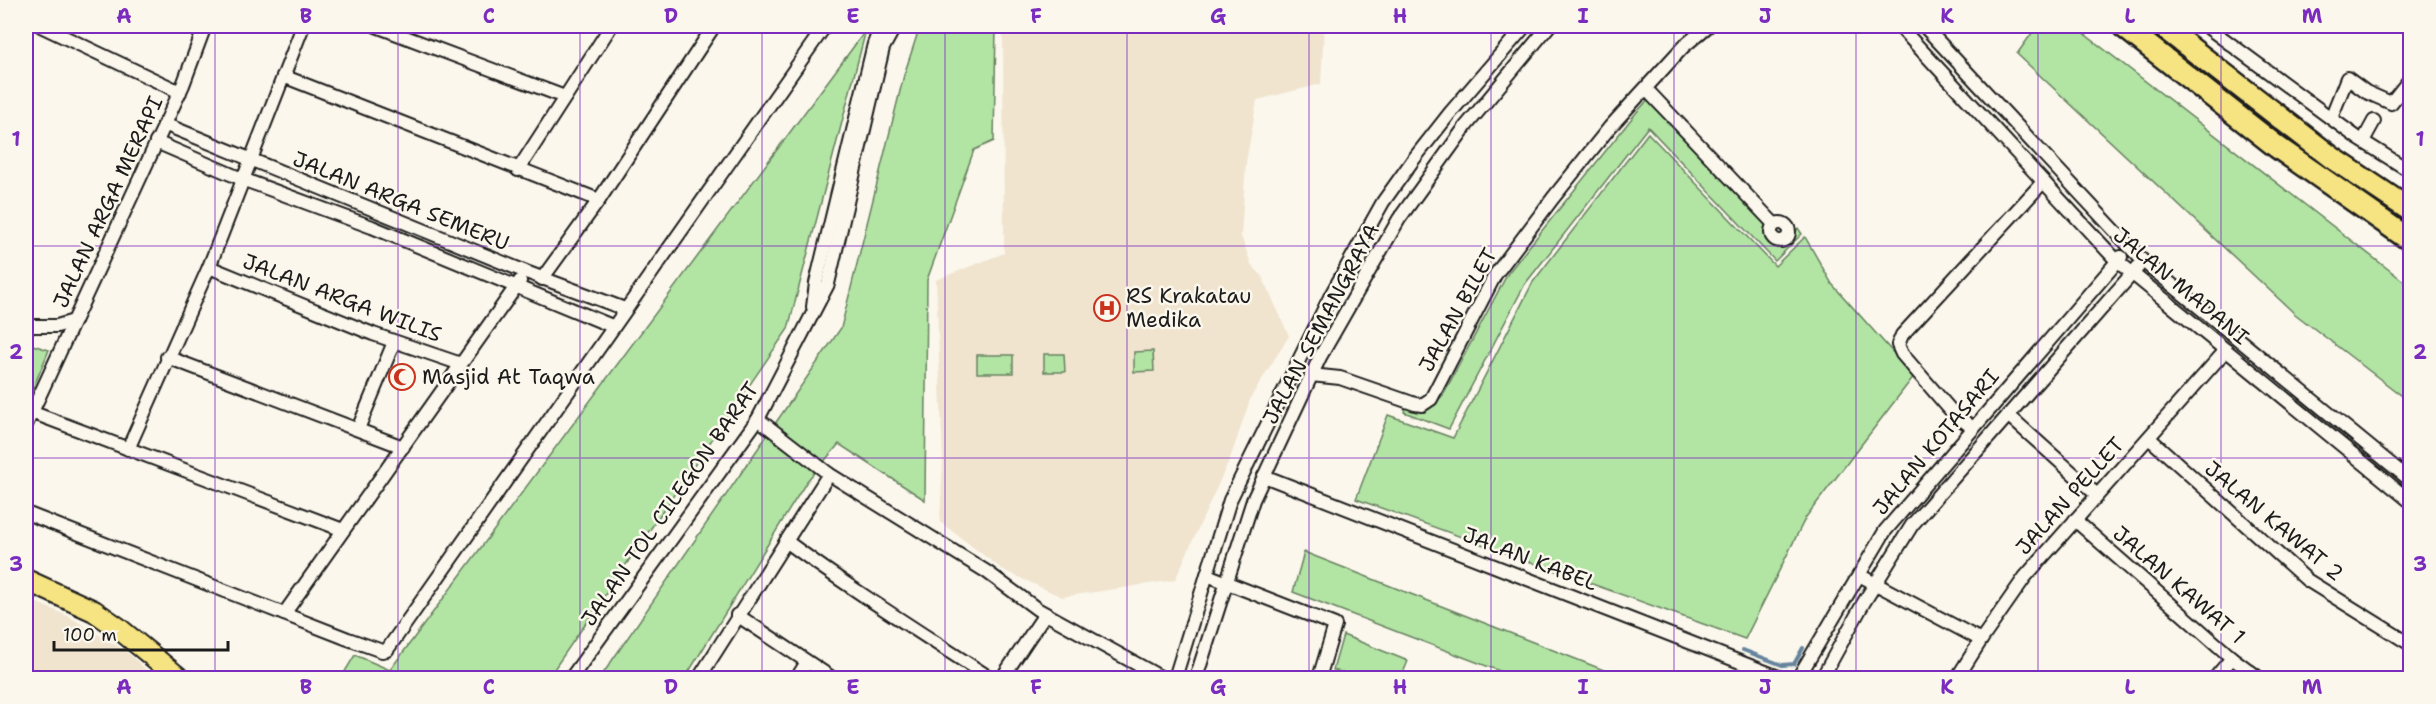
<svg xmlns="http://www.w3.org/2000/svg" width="2436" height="704" font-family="'Shantell Sans',sans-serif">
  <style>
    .built { fill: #f0e4cf }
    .green { fill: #b2e4a4; stroke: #678060; stroke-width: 1.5 }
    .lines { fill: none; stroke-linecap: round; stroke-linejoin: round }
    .stream { stroke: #65849d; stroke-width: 4 }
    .minor-casing { stroke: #1c1c1c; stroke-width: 16 }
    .trunk-casing { stroke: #1c1c1c; stroke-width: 24 }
    .motorway-casing { stroke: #1c1c1c; stroke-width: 26 }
    .minor { stroke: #fbf7ec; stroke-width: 12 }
    .trunk { stroke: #f6e381; stroke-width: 20 }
    .motorway { stroke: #f6e381; stroke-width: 21 }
    .grid { fill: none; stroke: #7b2cbf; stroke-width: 1.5; stroke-opacity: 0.55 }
    .labels { text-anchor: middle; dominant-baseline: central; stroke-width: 5; stroke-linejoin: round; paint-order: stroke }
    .street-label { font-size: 21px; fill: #1c1c1c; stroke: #fbf7ec }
    .poi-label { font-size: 21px; fill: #1c1c1c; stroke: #fbf7ec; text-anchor: start }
    .neatline { fill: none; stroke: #7b2cbf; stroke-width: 2 }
    .grid-label { font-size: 20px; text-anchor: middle; font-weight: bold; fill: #7b2cbf }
  </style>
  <rect width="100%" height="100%" fill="#fbf7ec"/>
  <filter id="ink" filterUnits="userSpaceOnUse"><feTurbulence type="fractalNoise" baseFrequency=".0167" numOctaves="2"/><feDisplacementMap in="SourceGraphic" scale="12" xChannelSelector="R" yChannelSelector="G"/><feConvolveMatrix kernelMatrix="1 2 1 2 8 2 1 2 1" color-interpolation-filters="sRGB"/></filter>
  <g filter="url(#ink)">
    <!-- built -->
    <g class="built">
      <polygon points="1005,26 1324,26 1321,84 1257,100 1246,163 1241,236 1251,264 1262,276 1289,336 1251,397 1231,456 1175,580 1062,597 1003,570 940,522 943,461 936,280 1004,253 1003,30"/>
      <polygon points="26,598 68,616 127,652 155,678 26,678"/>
    </g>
    <!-- green -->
    <g class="green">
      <polygon points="920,26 996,26 994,141 974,150 927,280 925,500 839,444 807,481 685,678 600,678 841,328 904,75"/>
      <polygon points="2037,26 2074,26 2410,286 2410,402 2295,314 2017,54"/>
      <polygon points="866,30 788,329 548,678 341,678 355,655 390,670"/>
      <path d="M1652,101L1772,227L1771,231L1780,240L1791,239L1798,228L1802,234L1775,261L1648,127L1525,284L1449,429L1404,412L1406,406C1423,412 1431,408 1443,395L1508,273L1636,113L1646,102Z"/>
      <polygon points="1648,133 1775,266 1805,237 1832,284 1914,376 1806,517 1745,639 1356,499 1388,415 1453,438 1533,282"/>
      <polygon points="26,343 49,350 26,405"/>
      <polygon points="1153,351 1154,371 1134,372 1134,352"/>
      <polygon points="1044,354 1064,354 1065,372 1044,372"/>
      <rect x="977" y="355" width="36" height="18"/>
      <polygon points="1304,552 1624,678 1518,678 1293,592"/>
      <polygon points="1343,635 1408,661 1401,678 1363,678 1333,670"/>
    </g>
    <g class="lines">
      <!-- stream -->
      <polyline class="stream" points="1743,650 1782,665 1794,664 1803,648"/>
      <defs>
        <g id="minor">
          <polyline points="41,26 180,92"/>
          <polyline points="376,26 565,97"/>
          <polyline points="1899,26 2117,261 2410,501"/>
          <polyline points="1924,26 2143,261 2410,480"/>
          <polyline points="2206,26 2359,139 2410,171"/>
          <polyline points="283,76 599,200"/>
          <polyline points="1646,89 1774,224"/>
          <polyline points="2331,118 2347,78 2366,92 2391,103 2410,79"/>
          <polyline points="164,124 526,272 625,309"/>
          <polyline points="2363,141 2374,121"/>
          <polyline points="156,142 242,179 372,227 612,326"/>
          <polyline points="518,170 611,26"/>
          <circle cx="1780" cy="232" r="9"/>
          <polyline points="209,267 373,334 461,364"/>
          <polyline points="542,279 599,200 714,26"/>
          <polyline points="813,307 816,283 874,44 881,26"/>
          <polyline points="26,326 57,326 74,321"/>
          <polyline points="167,357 403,447"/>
          <polyline points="1311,375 1340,378 1415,404 1422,405 1431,399 1495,275 1553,198 1610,127 1683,47 1708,26"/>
          <polyline points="31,412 343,530"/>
          <polyline points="2008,415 2097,495"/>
          <polyline points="758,419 829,474 987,572 1037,609 1162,678"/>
          <polyline points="26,425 183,85 205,26"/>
          <polyline points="1973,428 1953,413 1902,354 1898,345 1902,335 2043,182"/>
          <polyline points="358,429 394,342"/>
          <polyline points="2149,438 2307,580 2410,644"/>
          <polyline points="128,449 209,267 303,26"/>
          <polyline points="1264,476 1781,678"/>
          <polyline points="26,513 348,639 382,651 387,650 825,26"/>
          <polyline points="2075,520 2232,658 2259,678"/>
          <path d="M786,541C852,590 921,633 990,678"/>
          <polyline points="1207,575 1335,625 1319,678"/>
          <polyline points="1859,575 1981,640"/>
          <polyline points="284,614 520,281"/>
          <polyline points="737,615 832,678"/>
          <polyline points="571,678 758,419 828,284 883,48 895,26"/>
          <polyline points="699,678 829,474"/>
          <polyline points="797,678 807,662"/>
          <polyline points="1002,678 1045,614"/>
          <polyline points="1175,678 1230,500 1331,295 1383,202 1413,160 1450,113 1525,26"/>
          <polyline points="1196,678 1253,500 1320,357 1399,219 1466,126 1549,26"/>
          <polyline points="1798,678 1885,531 2121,257"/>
          <polyline points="1822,678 1864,602 1912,525 2138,267"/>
          <polyline points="1957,678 1981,640 2025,577 2226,350"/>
          <polyline points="2215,678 2232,658"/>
        </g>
        <polyline id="trunk" points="26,580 94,611 117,627 179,678"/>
        <g id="motorway">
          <polyline points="2123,26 2277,147 2410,240"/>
          <polyline points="2162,26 2331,157 2410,210"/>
        </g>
      </defs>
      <!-- minor casing -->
      <use href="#minor" class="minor-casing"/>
      <!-- trunk casing -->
      <use href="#trunk" class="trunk-casing"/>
      <!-- motorway casing -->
      <use href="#motorway" class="motorway-casing"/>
      <!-- minor -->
      <use href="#minor" class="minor"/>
      <!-- trunk -->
      <use href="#trunk" class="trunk"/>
      <!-- motorway -->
      <use href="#motorway" class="motorway"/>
    </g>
  </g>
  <!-- grid -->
  <path class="grid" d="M215,26V678M398,26V678M580,26V678M762,26V678M945,26V678M1127,26V678M1309,26V678M1491,26V678M1674,26V678M1856,26V678M2038,26V678M2221,26V678M26,246H2410M26,458H2410"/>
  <!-- icons -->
  <defs>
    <symbol id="hospital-ring" viewBox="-11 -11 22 22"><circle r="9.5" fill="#fbf7ec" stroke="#c8321e" stroke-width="1.5"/><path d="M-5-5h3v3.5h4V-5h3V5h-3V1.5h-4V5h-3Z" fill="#c8321e"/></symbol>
    <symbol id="mosque-ring" viewBox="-11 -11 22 22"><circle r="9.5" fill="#fbf7ec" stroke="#c8321e" stroke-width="1.5"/><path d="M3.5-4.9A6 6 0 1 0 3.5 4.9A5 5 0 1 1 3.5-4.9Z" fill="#c8321e"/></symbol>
  </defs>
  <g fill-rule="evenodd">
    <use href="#hospital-ring" x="1092" y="293" width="30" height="30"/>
    <use href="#mosque-ring" x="387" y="362" width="30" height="30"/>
  </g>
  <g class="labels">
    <!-- street labels -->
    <g class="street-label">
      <text transform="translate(401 201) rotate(22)">JALAN ARGA SEMERU</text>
      <text transform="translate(108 202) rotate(-65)">JALAN ARGA MERAPI</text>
      <text transform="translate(2181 286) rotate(40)">JALAN MADANI</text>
      <text transform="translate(342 298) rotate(21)">JALAN ARGA WILIS</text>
      <text transform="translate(1458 310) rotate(-61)">JALAN BILET</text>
      <text transform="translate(1321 324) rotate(-62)">JALAN SEMANGRAYA</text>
      <text transform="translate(1936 442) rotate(-50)">JALAN KOTASARI</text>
      <text transform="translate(2070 496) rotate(-48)">JALAN PELLET</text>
      <text transform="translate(670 504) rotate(-55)">JALAN TOL CILEGON BARAT</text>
      <text transform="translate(2274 521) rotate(40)">JALAN KAWAT 2</text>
      <text transform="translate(1530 559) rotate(21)">JALAN KABEL</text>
      <text transform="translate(2179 585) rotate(41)">JALAN KAWAT 1</text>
    </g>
    <!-- poi labels -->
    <g class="poi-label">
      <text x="1126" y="296">RS Krakatau<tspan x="1126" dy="24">Medika</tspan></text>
      <text x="422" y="377">Masjid At Taqwa</text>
    </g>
  </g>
  <!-- margin -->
  <rect width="2436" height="704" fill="none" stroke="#fbf7ec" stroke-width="66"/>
  <!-- scale -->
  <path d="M54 641v9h174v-9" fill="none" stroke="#1c1c1c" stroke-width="3"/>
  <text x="63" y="641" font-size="18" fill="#1c1c1c" stroke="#fbf7ec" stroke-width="4.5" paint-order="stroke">100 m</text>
  <rect x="33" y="33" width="2370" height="638" class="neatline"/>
  <g class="grid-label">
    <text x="124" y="23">A</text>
    <text x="306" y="23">B</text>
    <text x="489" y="23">C</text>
    <text x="671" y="23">D</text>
    <text x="853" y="23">E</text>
    <text x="1036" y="23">F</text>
    <text x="1218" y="23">G</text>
    <text x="1400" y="23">H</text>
    <text x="1583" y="23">I</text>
    <text x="1765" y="23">J</text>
    <text x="1947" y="23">K</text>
    <text x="2130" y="23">L</text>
    <text x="2312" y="23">M</text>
    <text x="16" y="146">1</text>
    <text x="2420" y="146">1</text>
    <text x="16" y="359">2</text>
    <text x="2420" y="359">2</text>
    <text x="16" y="571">3</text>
    <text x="2420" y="571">3</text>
    <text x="124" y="694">A</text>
    <text x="306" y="694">B</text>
    <text x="489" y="694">C</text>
    <text x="671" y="694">D</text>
    <text x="853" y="694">E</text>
    <text x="1036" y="694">F</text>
    <text x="1218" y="694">G</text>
    <text x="1400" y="694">H</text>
    <text x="1583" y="694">I</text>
    <text x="1765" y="694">J</text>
    <text x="1947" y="694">K</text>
    <text x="2130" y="694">L</text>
    <text x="2312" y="694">M</text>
  </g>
</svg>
